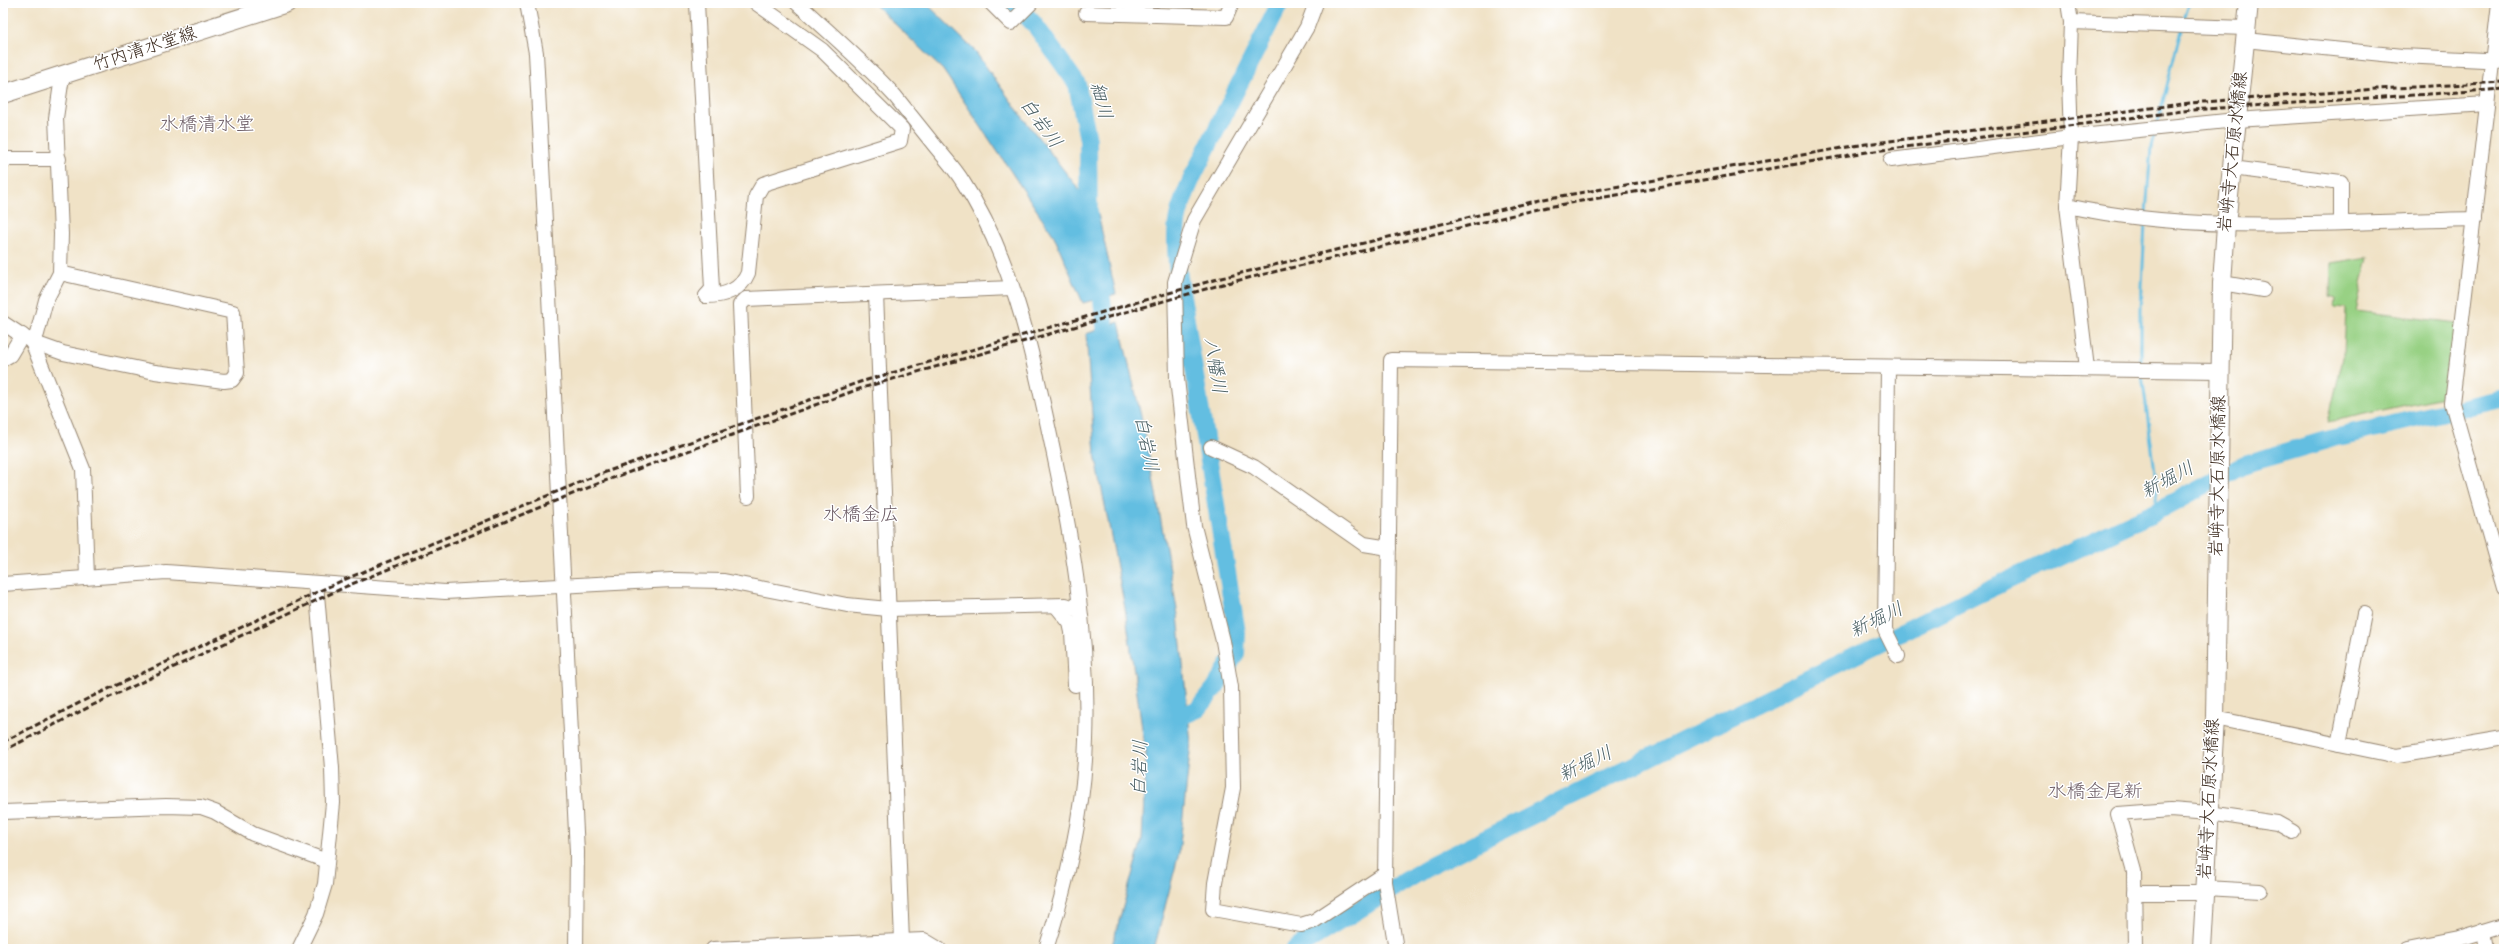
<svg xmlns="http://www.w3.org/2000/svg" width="2507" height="952" font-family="'Indie Flower','Klee One',sans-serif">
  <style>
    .green { fill: #98d184; stroke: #6a7e51 }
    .water { fill: #64bee1; stroke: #507480 }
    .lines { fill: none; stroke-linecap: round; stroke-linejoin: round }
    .stream { stroke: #64bee1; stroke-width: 3 }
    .river { stroke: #64bee1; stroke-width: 18 }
    .minor-casing { stroke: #968672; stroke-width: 16 }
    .major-casing { stroke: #968672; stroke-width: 20 }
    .minor { stroke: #fff; stroke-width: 14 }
    .major { stroke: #fff; stroke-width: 18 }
    .rail { stroke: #3b2a1e; stroke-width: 3; stroke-dasharray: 6 3; stroke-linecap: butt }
    .labels { text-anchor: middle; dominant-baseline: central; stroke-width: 3; stroke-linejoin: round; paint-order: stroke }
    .street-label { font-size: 18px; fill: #3b2a1e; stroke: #fff }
    .water-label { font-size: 19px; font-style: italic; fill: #495e62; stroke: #fff }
    .neighbourhood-label { font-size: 19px; fill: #6b5b64; stroke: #fff }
  </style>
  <rect width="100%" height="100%" fill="#fff"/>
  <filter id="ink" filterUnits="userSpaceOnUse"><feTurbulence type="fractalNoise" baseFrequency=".025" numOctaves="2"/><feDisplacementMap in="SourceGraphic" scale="8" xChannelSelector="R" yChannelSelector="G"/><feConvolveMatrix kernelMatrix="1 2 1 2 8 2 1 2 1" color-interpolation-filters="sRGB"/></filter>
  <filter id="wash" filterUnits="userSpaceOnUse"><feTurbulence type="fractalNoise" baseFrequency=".012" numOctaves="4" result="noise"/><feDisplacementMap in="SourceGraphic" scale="16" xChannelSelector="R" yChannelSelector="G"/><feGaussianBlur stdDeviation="0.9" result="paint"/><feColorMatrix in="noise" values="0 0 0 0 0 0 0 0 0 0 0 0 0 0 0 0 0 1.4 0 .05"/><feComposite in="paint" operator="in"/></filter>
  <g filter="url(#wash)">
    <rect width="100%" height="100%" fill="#f0e2c6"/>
    <!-- green -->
    <polygon class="green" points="2368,257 2356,311 2458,323 2447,396 2328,422 2344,353 2346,308 2335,307 2336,298 2330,296 2331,263"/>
    <!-- water -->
    <g class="water">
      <polygon points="873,3 926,3 974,50 1024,119 1098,214 1116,294 1083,303 1054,236 943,70"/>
      <polygon points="1119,322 1145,433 1178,615 1191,743 1179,853 1154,949 1111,949 1142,840 1146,757 1125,608 1095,454 1086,334"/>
    </g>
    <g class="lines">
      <!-- stream -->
      <g class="stream">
        <polyline points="2183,22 2189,3"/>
        <polyline points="2157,125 2181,30"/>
        <polyline points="2146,214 2151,147 2155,132"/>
        <polyline points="2141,366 2141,309 2145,222"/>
        <polyline points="2142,374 2157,488 2155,512"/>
      </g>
      <!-- river -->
      <g class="river">
        <polyline points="1014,3 1035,25 1077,84 1088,140 1089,228"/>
        <polyline points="1099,274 1108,352"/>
        <path d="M1166,723L1198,709L1215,688L1236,653L1237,633L1177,265C1174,223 1176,214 1193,176L1280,3"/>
        <polyline points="1295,949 1428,867 1983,592 2155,512 2242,465 2330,439 2504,398"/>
      </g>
    </g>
  </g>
  <g filter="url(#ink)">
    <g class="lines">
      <defs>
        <g id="minor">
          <polyline points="527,3 536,53 549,296 577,852 576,949"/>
          <polyline points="697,3 712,289 706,296"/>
          <path d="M797,3C830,33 865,63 895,96C907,111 919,126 931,141C941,154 954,167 963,182C1011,255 1031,346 1049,431C1071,532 1090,637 1086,740C1084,808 1067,884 1046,949"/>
          <polyline points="991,3 1011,23 1031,3"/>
          <polyline points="1316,3 1307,27 1194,220 1175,282 1177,379 1190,493 1194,526 1223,641 1231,687 1233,788 1215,883 1213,909 1301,925 1314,921 1385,874"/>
          <polyline points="2068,3 2071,22 2069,80 2071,137 2067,206 2087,368"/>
          <polyline points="2499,3 2452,403 2504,588"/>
          <polyline points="1086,13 1226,17 1232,3"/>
          <polyline points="2071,22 2246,28"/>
          <polyline points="2245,40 2402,56 2504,61"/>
          <polyline points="3,159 59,159"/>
          <polyline points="1891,160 2071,137 2236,120 2487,104"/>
          <polyline points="2232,168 2341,182 2341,222"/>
          <path d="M2067,206C2200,235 2338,222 2474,219"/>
          <polyline points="2222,283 2263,290"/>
          <polyline points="876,294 902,941"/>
          <path d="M706,296C724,296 741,290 748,273L756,196L763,184L900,141L902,129L822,50L756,3"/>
          <polyline points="3,323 32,342 63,353 155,372 224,381 232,380 237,373 233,312 60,273"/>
          <polyline points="32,342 37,334 46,300 60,273 61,234 56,118 62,77"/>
          <polyline points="32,342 83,469 87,577"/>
          <polyline points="3,359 10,355 22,335"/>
          <polyline points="1888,367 1885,630 1898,656"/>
          <polyline points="1211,447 1254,467 1364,544 1389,548"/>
          <polyline points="748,496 740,305 746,299 1012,288"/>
          <polyline points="3,584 166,572 445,592 672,580 724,581 847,605 888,609 1066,605 1080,611"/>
          <polyline points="1057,607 1070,623 1072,632 1075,685"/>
          <polyline points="2215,718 2397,756 2504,738"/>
          <polyline points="2339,744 2364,614"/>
          <polyline points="3,812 166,806 201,807 215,812 253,834 327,861"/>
          <polyline points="2205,888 2260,891"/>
          <polyline points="2134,893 2205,893"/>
          <polyline points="2483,931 2486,949"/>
          <polyline points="299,949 316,914 325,884 333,803 332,768 316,583"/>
          <polyline points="713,949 924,940 939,949"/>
          <polyline points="1396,949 1385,882 1391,360 2221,371"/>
          <polyline points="2135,949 2134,871 2118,814 2171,810 2209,813 2277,823 2293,832"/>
          <polyline points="2407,949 2458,939 2504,925"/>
        </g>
        <g id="major">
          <polyline points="3,94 287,3"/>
          <polyline points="2202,949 2215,718 2222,283 2226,225 2249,3"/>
        </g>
      </defs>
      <!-- minor casing -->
      <use href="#minor" class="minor-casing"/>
      <!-- major casing -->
      <use href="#major" class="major-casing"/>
      <!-- minor -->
      <use href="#minor" class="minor"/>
      <!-- major -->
      <use href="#major" class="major"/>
      <!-- rail -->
      <g class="rail">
        <polyline points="3,742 89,698 341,581 600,474 860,382 1221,278 1544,199 1866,144 2190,103 2377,89 2504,82"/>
        <polyline points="3,751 93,705 347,586 602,482 862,388 1223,284 1547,207 1867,152 2191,110 2504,89"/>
      </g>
    </g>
  </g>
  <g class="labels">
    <!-- street labels -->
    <g class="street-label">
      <text transform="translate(145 50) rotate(-18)">竹内清水堂線</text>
      <text transform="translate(2234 152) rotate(-84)">岩峅寺大石原水橋線</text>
      <text transform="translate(2219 476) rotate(-89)">岩峅寺大石原水橋線</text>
      <text transform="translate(2210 799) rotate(-87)">岩峅寺大石原水橋線</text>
    </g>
    <!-- water labels -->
    <g class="water-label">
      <text transform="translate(1100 101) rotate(76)">細川</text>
      <text transform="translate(1040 124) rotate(54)">白岩川</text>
      <text transform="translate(1214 366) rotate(81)">八幡川</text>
      <text transform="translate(1145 444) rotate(79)">白岩川</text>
      <text transform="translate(2168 481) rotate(-28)">新堀川</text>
      <text transform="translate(1877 621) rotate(-26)">新堀川</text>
      <text transform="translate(1586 765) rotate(-26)">新堀川</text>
      <text transform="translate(1141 768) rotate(-88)">白岩川</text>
    </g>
    <!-- neighbourhood labels -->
    <g class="neighbourhood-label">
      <text x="207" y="125">水橋清水堂</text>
      <text x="861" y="515">水橋金広</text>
      <text x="2095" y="792">水橋金尾新</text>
    </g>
  </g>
  <!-- margin -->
  <rect width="2507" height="952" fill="none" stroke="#fff" stroke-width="16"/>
</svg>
